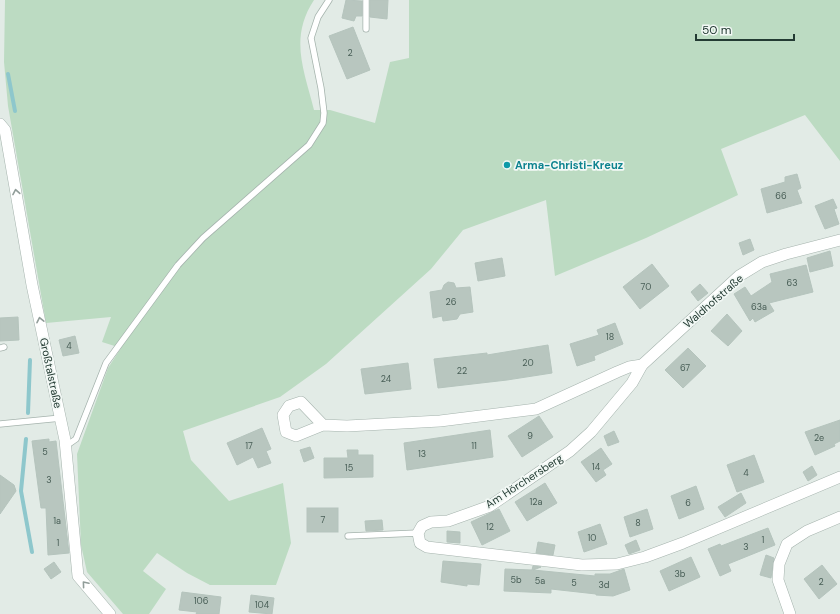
<svg xmlns="http://www.w3.org/2000/svg" width="840" height="614" font-family="'DM Sans',sans-serif">
  <style>
    .green { fill: #bcdbc2 }
    .lines { fill: none; stroke-linecap: round; stroke-linejoin: round }
    .stream { stroke: #8ec7cc; stroke-width: 4 }
    .building { fill: #b8c6bf; stroke: #b5c4bd }
    .lane-casing { stroke: #a5b3ad; stroke-width: 7 }
    .street-casing { stroke: #a5b3ad; stroke-width: 12 }
    .lane { stroke: #fff; stroke-width: 5.5 }
    .street { stroke: #fff; stroke-width: 11 }
    .oneway { stroke: #919d99 }
    .culture-dot { fill: #0f9aa8; stroke: #f2f8f5; stroke-width: 1.5 }
    .labels { text-anchor: middle; dominant-baseline: central; stroke-width: 3.5; stroke-linejoin: round; paint-order: stroke }
    .number-label { font-size: 9px; fill: #485e56 }
    .culture-label { font-size: 11px; font-weight: bold; fill: #0d838f; stroke: #f2f8f5; text-anchor: start }
    .street-label { font-size: 11px; fill: #233b33; stroke: #f2f8f5 }
  </style>
  <rect width="100%" height="100%" fill="#e2ebe6"/>
  <!-- green -->
  <path class="green" d="M5,0H314C289,38 304,70 314,110H330L375,123L390,62L409,58V0H840V161L805,115L721,149L738,195L646,238L555,276L546,200L463,230L431,269L326,364L280,397L183,431L191,460L229,501L283,483L291,543L276,585H210L187,573L157,553L143,571L166,589L149,614H123L87,572L81,545L77,454L108,368L121,348L102,342L111,317L46,323L8,106L4,62Z"/>
  <g class="lines">
    <!-- stream -->
    <g class="stream">
      <polyline points="8,74 15,111"/>
      <polyline points="28,413 30,360"/>
      <polyline points="26,439 21,491 32,552"/>
    </g>
  </g>
  <!-- building -->
  <g class="building">
    <polygon points="346,0 362,1 362,16 356,16 354,21 342,18"/>
    <polygon points="370,0 388,0 387,19 370,17"/>
    <polygon points="353,27 370,70 347,79 329,36"/>
    <polygon points="797,174 801,188 797,190 802,203 767,213 761,189 785,182 785,177"/>
    <polygon points="833,199 837,208 834,209 839,224 825,229 815,206"/>
    <polygon points="750,239 754,250 743,255 739,243"/>
    <polygon points="830,251 833,266 810,272 807,258"/>
    <polygon points="502,258 505,276 478,281 475,263"/>
    <polygon points="652,264 669,286 640,309 623,287"/>
    <polygon points="806,265 813,292 769,303 774,311 755,322 753,318 750,321 734,294 745,287 751,296 772,282 770,274"/>
    <polygon points="448,282 454,283 456,288 470,287 473,312 460,314 457,319 443,321 442,316 433,318 430,292 442,290 444,285"/>
    <polygon points="700,284 708,293 698,301 691,292"/>
    <polygon points="727,314 742,331 728,346 711,331"/>
    <polygon points="18,317 19,340 0,341 0,318"/>
    <polygon points="615,323 623,344 594,356 595,360 577,366 570,344 599,335 597,330"/>
    <polygon points="75,336 79,353 63,356 59,340"/>
    <polygon points="548,345 552,373 507,380 438,388 434,359 487,353 487,355"/>
    <polygon points="688,348 706,366 683,388 665,370"/>
    <polygon points="408,363 411,389 365,394 361,369"/>
    <polygon points="539,416 553,437 522,457 508,436"/>
    <polygon points="840,420 840,441 834,444 835,446 815,455 805,432"/>
    <polygon points="262,428 271,449 266,451 271,463 258,468 253,457 237,465 227,443"/>
    <polygon points="490,430 493,457 407,470 404,443"/>
    <polygon points="614,431 619,442 608,446 604,436"/>
    <polygon points="49,439 49,442 56,441 69,553 48,555 46,508 41,508 32,441"/>
    <polygon points="310,447 314,458 304,462 300,450"/>
    <polygon points="601,448 612,464 603,470 606,475 596,482 581,462"/>
    <polygon points="347,450 358,450 358,455 373,455 373,477 324,478 324,458 348,458"/>
    <polygon points="754,455 764,482 737,492 727,465"/>
    <polygon points="812,466 817,475 808,481 803,472"/>
    <polygon points="0,475 14,485 16,491 0,514"/>
    <polygon points="545,483 557,503 527,521 515,502"/>
    <polygon points="696,486 704,509 679,519 671,496"/>
    <polygon points="741,493 746,503 725,517 718,507"/>
    <rect x="307" y="508" width="31" height="24"/>
    <polygon points="499,509 510,531 482,545 471,522"/>
    <polygon points="647,509 653,529 630,537 624,517"/>
    <polygon points="382,520 383,530 366,531 365,521"/>
    <polygon points="600,524 607,544 584,552 578,532"/>
    <polygon points="768,528 775,545 728,564 731,571 720,576 708,549 720,544 721,546"/>
    <polygon points="447,531 460,532 460,543 447,542"/>
    <polygon points="636,540 640,550 629,554 625,545"/>
    <polygon points="538,542 555,545 553,555 536,553"/>
    <polygon points="766,555 774,558 771,578 760,575"/>
    <polygon points="691,557 700,577 669,591 660,571"/>
    <polygon points="443,561 481,564 479,585 467,584 467,586 441,582"/>
    <polygon points="54,562 61,572 51,579 44,569"/>
    <polygon points="822,565 837,584 819,599 804,579"/>
    <polygon points="533,566 541,567 533,570 595,576 595,574 610,574 624,569 630,590 613,596 596,595 596,594 551,589 551,593 504,591 505,569 532,570"/>
    <polygon points="182,592 221,597 219,614 196,614 197,612 179,610"/>
    <polygon points="251,595 274,598 272,614 249,612"/>
  </g>
  <g class="lines">
    <defs>
      <g id="lane">
        <polyline points="366,0 366,29"/>
        <polyline points="0,348 4,347"/>
        <polyline points="0,424 61,418"/>
        <polyline points="66,446 76,439 106,363 178,265 203,238 309,145 323,123 324,113 321,88 311,38 318,17 329,0"/>
        <polyline points="348,536 418,533"/>
      </g>
      <g id="street">
        <polyline points="0,124 5,130 32,285 65,440 78,576 110,614"/>
        <polyline points="840,240 786,254 762,262 739,276 642,365 632,383 591,432 570,451 490,506 448,521 431,522 422,526 418,533 420,543 427,547 582,565 617,564 645,557 683,543 840,477"/>
        <polyline points="323,425 301,402 289,406 283,415 286,432 296,436 323,425 347,426 440,421 536,409 617,372 629,367 642,365"/>
        <polyline points="790,614 778,580 779,564 787,544 807,531 840,517"/>
      </g>
    </defs>
    <!-- lane casing -->
    <use href="#lane" class="lane-casing"/>
    <!-- street casing -->
    <use href="#street" class="street-casing"/>
    <!-- lane -->
    <use href="#lane" class="lane"/>
    <!-- street -->
    <use href="#street" class="street"/>
  </g>
  <!-- one-way arrows -->
  <defs><path id="oneway-chevron" d="M-2-3.5L2.5 0L-2 3.5" fill="none" stroke-width="1.6" stroke-linecap="round" stroke-linejoin="round"/></defs>
  <g class="oneway">
    <use href="#oneway-chevron" transform="translate(16 192) rotate(-100)"/>
    <use href="#oneway-chevron" transform="translate(40 320) rotate(-102)"/>
    <use href="#oneway-chevron" transform="translate(85 584) rotate(-130)"/>
  </g>
  <!-- markers -->
  <circle class="culture-dot" cx="507" cy="165" r="4"/>
  <g class="labels">
    <!-- number labels -->
    <g class="number-label">
      <text x="350" y="53">2</text>
      <text x="781" y="196">66</text>
      <text x="792" y="283">63</text>
      <text x="646" y="287">70</text>
      <text x="451" y="302">26</text>
      <text x="759" y="307">63a</text>
      <text x="610" y="337">18</text>
      <text x="69" y="346">4</text>
      <text x="528" y="363">20</text>
      <text x="685" y="368">67</text>
      <text x="462" y="371">22</text>
      <text x="386" y="379">24</text>
      <text x="530" y="436">9</text>
      <text x="819" y="438">2e</text>
      <text x="249" y="446">17</text>
      <text x="474" y="446">11</text>
      <text x="45" y="452">5</text>
      <text x="422" y="454">13</text>
      <text x="596" y="467">14</text>
      <text x="349" y="468">15</text>
      <text x="746" y="473">4</text>
      <text x="49" y="480">3</text>
      <text x="536" y="502">12a</text>
      <text x="688" y="503">6</text>
      <text x="323" y="520">7</text>
      <text x="57" y="521">1a</text>
      <text x="638" y="523">8</text>
      <text x="490" y="527">12</text>
      <text x="592" y="538">10</text>
      <text x="763" y="540">1</text>
      <text x="58" y="543">1</text>
      <text x="746" y="547">3</text>
      <text x="680" y="574">3b</text>
      <text x="516" y="580">5b</text>
      <text x="540" y="581">5a</text>
      <text x="821" y="582">2</text>
      <text x="574" y="583">5</text>
      <text x="604" y="585">3d</text>
      <text x="201" y="601">106</text>
      <text x="262" y="605">104</text>
    </g>
    <!-- culture labels -->
    <g class="culture-label">
      <text x="515" y="165">Arma-Christi-Kreuz</text>
    </g>
    <!-- street labels -->
    <g class="street-label">
      <text transform="translate(713 301) rotate(-41)">Waldhofstraße</text>
      <text transform="translate(51 373) rotate(78)">Großtalstraße</text>
      <text transform="translate(524 481) rotate(-33)">Am Hörchersberg</text>
    </g>
  </g>
  <!-- scale -->
  <path d="M696 34v6h98v-6" fill="none" stroke="#233b33" stroke-width="2"/>
  <text x="702" y="34" font-size="12" fill="#233b33" stroke="#f2f8f5" stroke-width="3" paint-order="stroke">50 m</text>
</svg>
